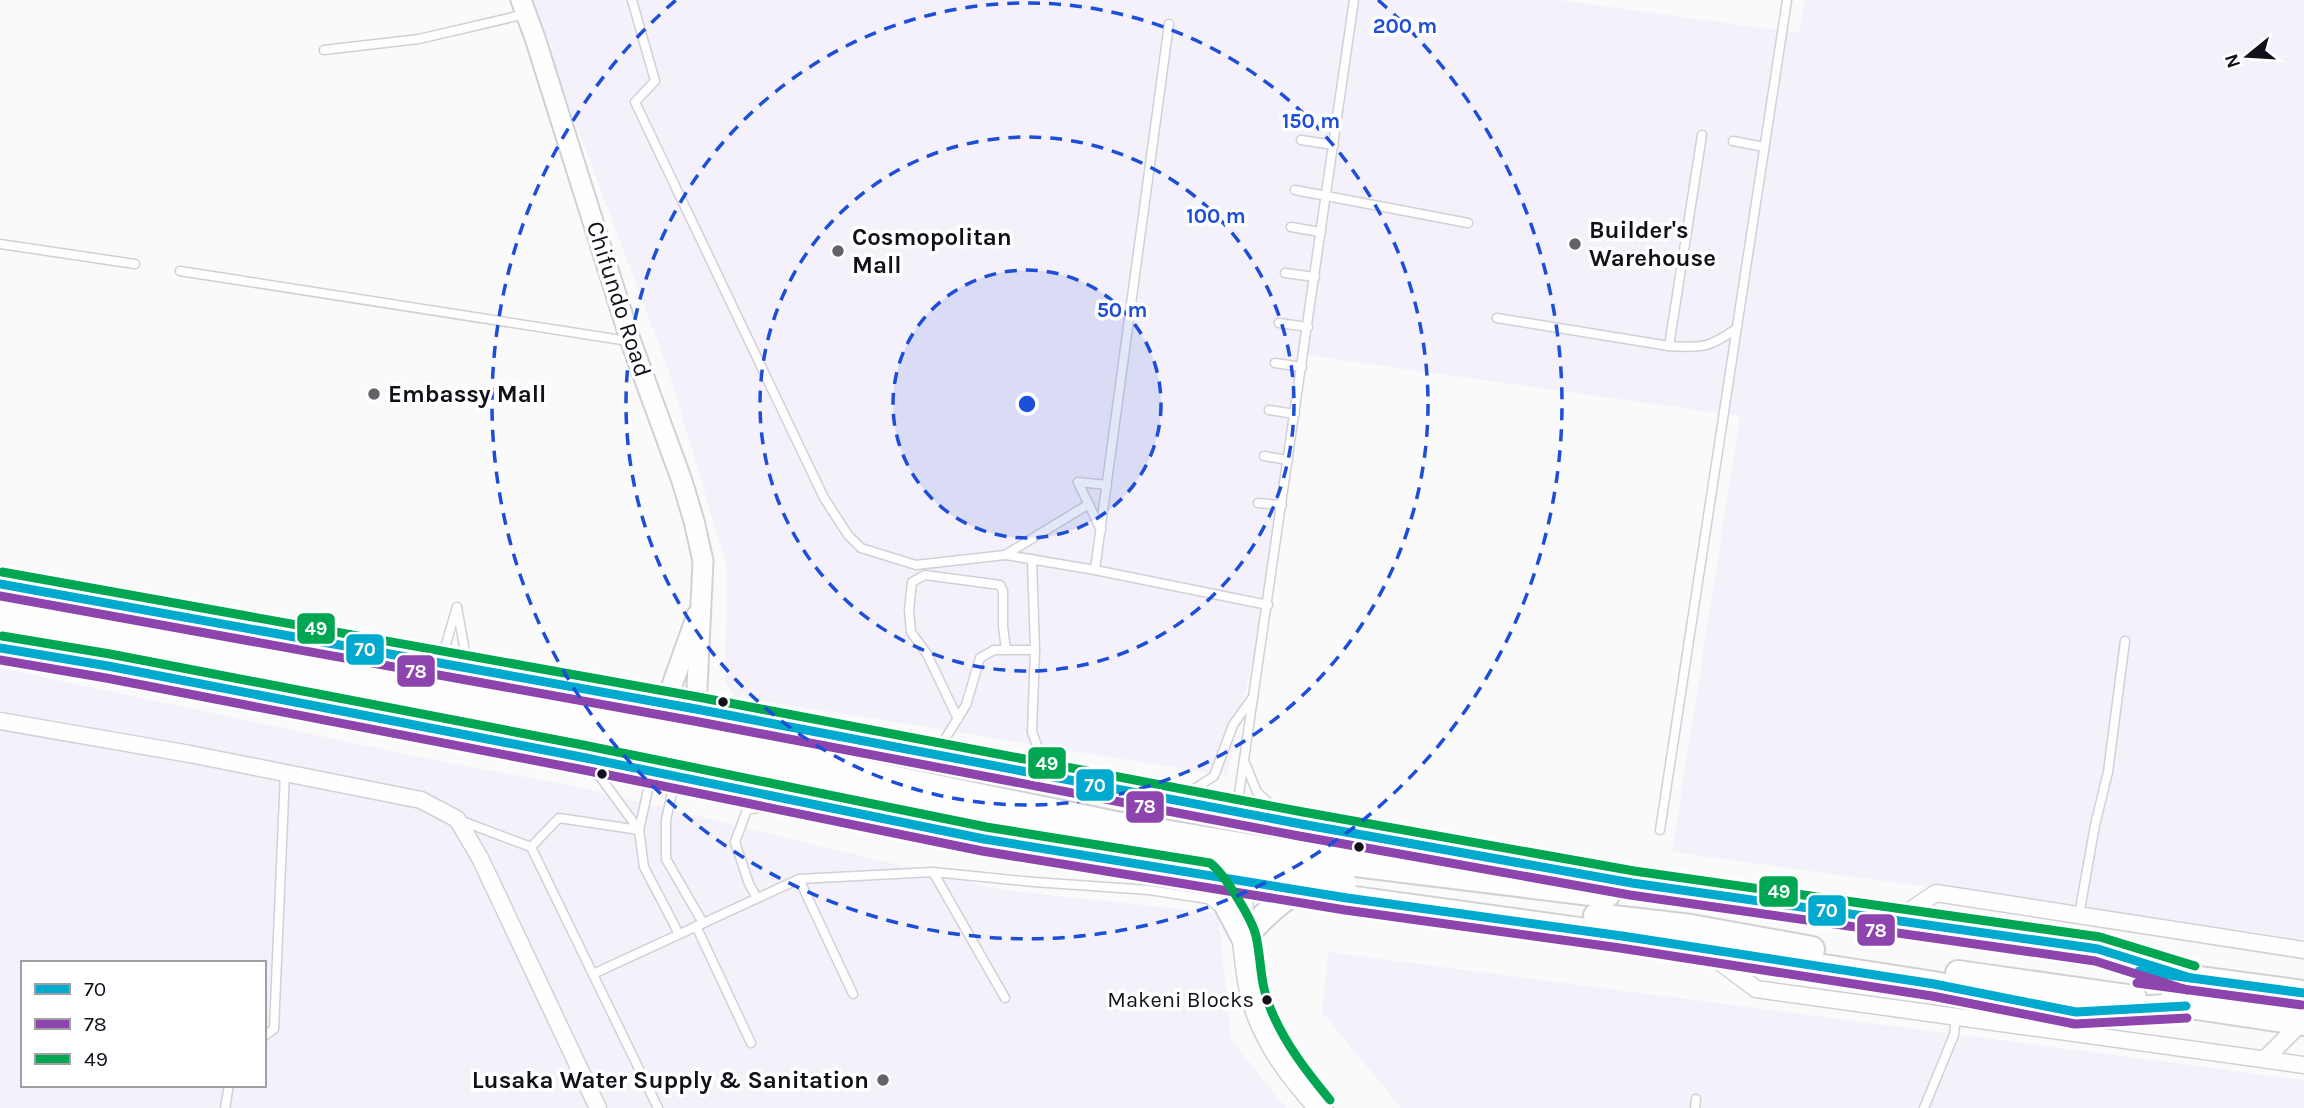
<svg xmlns="http://www.w3.org/2000/svg" width="2304" height="1108" font-family="Karla,sans-serif">
  <style>
    .built { fill: #f4f1fa; fill-rule: evenodd }
    .lines { fill: none; stroke-linecap: round; stroke-linejoin: round }
    .service-casing { stroke: #d2d0d6; stroke-width: 11 }
    .minor-casing { stroke: #d2d0d6; stroke-width: 19 }
    .tertiary-casing { stroke: #d2d0d6; stroke-width: 23 }
    .secondary-casing { stroke: #d2d0d6; stroke-width: 26 }
    .primary-casing { stroke: #d2d0d6; stroke-width: 28 }
    .service { stroke: #fefefe; stroke-width: 8 }
    .minor { stroke: #fefefe; stroke-width: 16 }
    .tertiary { stroke: #fefefe; stroke-width: 19 }
    .secondary { stroke: #fefefe; stroke-width: 23 }
    .primary { stroke: #fefefe; stroke-width: 24 }
    .primary-bridge-casing { stroke: #d2d0d6; stroke-width: 28; stroke-linecap: butt }
    .primary-bridge { stroke: #fefefe; stroke-width: 24 }
    .bus-1-casing { stroke: #fff; stroke-width: 14 }
    .bus-2-casing { stroke: #fff; stroke-width: 14 }
    .bus-3-casing { stroke: #fff; stroke-width: 14 }
    .bus-1 { stroke: #00a9ce; stroke-width: 9 }
    .bus-2 { stroke: #8e44ad; stroke-width: 9 }
    .bus-3 { stroke: #00a651; stroke-width: 9 }
    .ring { fill: none; stroke: #1d4ed8; stroke-width: 3.5; stroke-dasharray: 12 9 }
    .poi-dot { fill: #646169; stroke: #fff; stroke-width: 2.5 }
    .bus-dot { fill: #130f1b; stroke: #fff; stroke-width: 2.5 }
    .labels { text-anchor: middle; dominant-baseline: central; stroke-width: 7; stroke-linejoin: round; paint-order: stroke }
    .bus-label { font-size: 22px; fill: #130f1b; stroke: #fff; text-anchor: end }
    .poi-label { font-size: 24px; font-weight: bold; fill: #130f1b; stroke: #fff; text-anchor: start }
    .street-label { font-size: 24px; fill: #130f1b; stroke: #fff }
    .centre { fill: #1d4ed8; stroke: #fff; stroke-width: 3.5 }
    .ring-label { font-size: 21px; text-anchor: middle; font-weight: bold; fill: #1d4ed8; stroke: #fff; stroke-width: 7; stroke-linejoin: round; paint-order: stroke }
    .line-badge { stroke: #fff; stroke-width: 2.5 }
    .badge-label { font-size: 19px; text-anchor: middle; font-weight: bold; fill: #fff }
  </style>
  <rect width="100%" height="100%" fill="#fafafa"/>
  <!-- built -->
  <g class="built">
    <polygon points="534,0 1559,0 1799,33 1805,0 2304,0 2304,939 1672,852 1740,416 1298,354 1260,626 1227,776 735,696 725,683 727,568 670,375 536,17"/>
    <path d="M0,668L429,759L573,786L1002,890L1218,913L1231,1039L1286,1108H0ZM23,963H264V1085H23Z"/>
    <polygon points="1328,952 2304,1080 2304,1108 1401,1108 1322,1012"/>
  </g>
  <g class="lines">
    <defs>
      <g id="service">
        <polyline points="632,0 655,81 635,102 824,498 848,535 861,548 916,565 1005,555 1089,504"/>
        <polyline points="324,50 419,39 526,14"/>
        <polyline points="1301,140 1334,145"/>
        <polyline points="1733,141 1764,147"/>
        <polyline points="1295,190 1468,223"/>
        <polyline points="1291,227 1321,232"/>
        <polyline points="0,244 135,264"/>
        <polyline points="180,271 628,341"/>
        <polyline points="1285,273 1315,277"/>
        <polyline points="1497,318 1669,346 1702,135"/>
        <polyline points="1279,323 1308,327"/>
        <path d="M1669,346C1702,348 1709,348 1736,329"/>
        <polyline points="1275,363 1302,367"/>
        <polyline points="1269,410 1295,414"/>
        <polyline points="1264,456 1288,460"/>
        <polyline points="1078,482 1101,530"/>
        <polyline points="1078,482 1107,485"/>
        <polyline points="1258,503 1282,505"/>
        <polyline points="1006,555 1095,570 1268,605"/>
        <polyline points="1032,559 1035,650"/>
        <polyline points="1095,570 1169,24"/>
        <polyline points="457,607 467,663"/>
        <polyline points="441,661 456,610"/>
        <polyline points="958,719 927,654 911,632 909,610 912,582 925,575 1000,585 1003,591 1003,626 1006,650"/>
        <polyline points="937,752 966,705 980,658 994,650 1035,650 1032,732 1046,770"/>
        <polyline points="1245,763 1257,792 1278,812"/>
        <polyline points="589,766 601,778 639,830"/>
        <polyline points="651,776 639,830 644,867 679,934"/>
        <polyline points="675,779 666,820 666,859 703,923"/>
        <polyline points="1184,793 1188,793 1214,776 1233,725 1253,697"/>
        <polyline points="1237,808 1354,0"/>
        <polyline points="459,820 531,847 658,1108"/>
        <polyline points="1660,830 1787,0"/>
        <polyline points="531,847 559,818 639,830"/>
        <polyline points="933,872 1034,882 1149,890 1208,899 1217,906"/>
        <polyline points="799,879 853,994"/>
        <polyline points="757,898 749,884 735,842 747,810 775,805"/>
        <polyline points="2079,915 2095,825 2108,772 2125,641"/>
        <polyline points="696,926 751,1043"/>
        <polyline points="593,974 799,879 933,872 1005,998"/>
        <polyline points="264,1036 274,1029 285,773"/>
        <polyline points="225,1108 229,1085"/>
        <polyline points="1695,1108 1696,1099"/>
        <polyline points="1924,1108 1954,1035 1956,1016"/>
      </g>
      <g id="minor">
        <polyline points="0,721 190,754 421,800 457,819 480,858 598,1108"/>
        <polyline points="1896,920 1936,893 2304,950"/>
        <polyline points="1708,953 1756,989 2304,1065"/>
        <polyline points="2265,1059 2301,1023"/>
      </g>
      <g id="tertiary">
        <polyline points="521,0 535,38 631,342 682,481 694,521 703,561 696,709 684,748"/>
        <polyline points="657,743 665,705 697,615"/>
      </g>
      <path id="secondary" d="M1236,811C1237,853 1239,893 1244,935C1248,974 1250,1003 1270,1039C1283,1064 1302,1086 1321,1108"/>
      <g id="primary">
        <polyline points="0,584 696,709 1301,824 1632,883 2098,949 2191,978"/>
        <polyline points="0,605 604,720"/>
        <polyline points="0,625 602,739"/>
        <polyline points="0,648 108,666 581,757 984,839 1347,898 1622,936 1934,984 2076,1012 2186,1006"/>
        <polyline points="773,754 1116,824"/>
        <polyline points="766,773 1115,844"/>
        <polyline points="1347,863 1607,895"/>
        <path d="M1206,875L1221,894L1244,938C1260,918 1276,904 1297,890"/>
        <polyline points="1596,916 1691,927 1812,949"/>
        <polyline points="1958,973 2134,998"/>
        <polyline points="2176,976 2304,993"/>
        <polyline points="2170,1003 2304,1023"/>
      </g>
    </defs>
    <!-- service casing -->
    <use href="#service" class="service-casing"/>
    <!-- minor casing -->
    <use href="#minor" class="minor-casing"/>
    <!-- tertiary casing -->
    <use href="#tertiary" class="tertiary-casing"/>
    <!-- secondary casing -->
    <use href="#secondary" class="secondary-casing"/>
    <!-- primary casing -->
    <use href="#primary" class="primary-casing"/>
    <!-- service -->
    <use href="#service" class="service"/>
    <!-- minor -->
    <use href="#minor" class="minor"/>
    <!-- tertiary -->
    <use href="#tertiary" class="tertiary"/>
    <!-- secondary -->
    <use href="#secondary" class="secondary"/>
    <!-- primary -->
    <use href="#primary" class="primary"/>
    <defs>
      <g id="primary-bridge">
        <polyline points="604,720 773,754"/>
        <polyline points="602,739 766,773"/>
        <polyline points="1116,824 1347,863"/>
        <polyline points="1115,844 1344,883"/>
      </g>
    </defs>
    <!-- primary-bridge casing -->
    <use href="#primary-bridge" class="primary-bridge-casing"/>
    <!-- primary-bridge -->
    <use href="#primary-bridge" class="primary-bridge"/>
    <defs>
      <g id="bus-1">
        <polyline points="0,584 696,709 1301,824 1632,883 2098,949 2191,978"/>
        <polyline points="0,648 108,666 581,757 984,839 1347,898 1622,936 1934,984 2076,1012 2186,1006"/>
        <polyline points="2139,971 2304,993"/>
      </g>
      <g id="bus-2">
        <polyline points="0,596 694,721 1299,836 1630,895 2095,961 2187,990"/>
        <polyline points="0,660 106,678 579,769 982,851 1345,910 1620,948 1932,996 2075,1024 2187,1018"/>
        <polyline points="2137,983 2302,1005"/>
      </g>
      <g id="bus-3">
        <polyline points="2,572 698,697 1303,812 1634,871 2100,937 2195,966"/>
        <path d="M2,636L110,654L583,745L986,827L1210,863C1224,873 1252,919 1256,936C1262,963 1259,982 1271,1010C1285,1044 1307,1072 1330,1100"/>
      </g>
    </defs>
    <!-- bus-1 casing -->
    <use href="#bus-1" class="bus-1-casing"/>
    <!-- bus-2 casing -->
    <use href="#bus-2" class="bus-2-casing"/>
    <!-- bus-3 casing -->
    <use href="#bus-3" class="bus-3-casing"/>
    <!-- bus-1 -->
    <use href="#bus-1" class="bus-1"/>
    <!-- bus-2 -->
    <use href="#bus-2" class="bus-2"/>
    <!-- bus-3 -->
    <use href="#bus-3" class="bus-3"/>
  </g>
  <!-- distance rings -->
  <circle cx="1027" cy="404" r="134" fill="#1d4ed8" fill-opacity=".12"/>
  <g class="ring">
    <circle cx="1027" cy="404" r="134"/>
    <circle cx="1027" cy="404" r="267"/>
    <circle cx="1027" cy="404" r="401"/>
    <path d="M1378 0A535 535 0 1 1 676 0"/>
  </g>
  <!-- markers -->
  <g class="poi-dot">
    <circle cx="1575" cy="244" r="7"/>
    <circle cx="838" cy="251" r="7"/>
    <circle cx="374" cy="394" r="7"/>
    <circle cx="883" cy="1080" r="7"/>
  </g>
  <g class="bus-dot">
    <circle cx="723" cy="702" r="6"/>
    <circle cx="602" cy="774" r="6"/>
    <circle cx="1359" cy="847" r="6"/>
    <circle cx="1267" cy="1000" r="6"/>
  </g>
  <g class="labels">
    <!-- bus labels -->
    <g class="bus-label">
      <text x="1254" y="1000">Makeni Blocks</text>
    </g>
    <!-- poi labels -->
    <g class="poi-label">
      <text x="1589" y="230">Builder's<tspan x="1589" dy="28">Warehouse</tspan></text>
      <text x="852" y="237">Cosmopolitan<tspan x="852" dy="28">Mall</tspan></text>
      <text x="388" y="394">Embassy Mall</text>
      <text x="869" y="1080" text-anchor="end">Lusaka Water Supply &amp; Sanitation</text>
    </g>
    <!-- street labels -->
    <g class="street-label">
      <text transform="translate(619 299) rotate(72)">Chifundo Road</text>
    </g>
  </g>
  <circle cx="1027" cy="404" r="10" class="centre"/>
  <g class="ring-label">
    <text x="1405" y="33">200 m</text>
    <text x="1311" y="128">150 m</text>
    <text x="1216" y="223">100 m</text>
    <text x="1122" y="317">50 m</text>
  </g>
  <g class="line-badge">
    <rect x="296" y="612" width="40" height="33" rx="7" fill="#00a651"/>
    <rect x="345" y="633" width="40" height="33" rx="7" fill="#00a9ce"/>
    <rect x="396" y="654" width="40" height="34" rx="7" fill="#8e44ad"/>
    <rect x="1027" y="746" width="40" height="34" rx="7" fill="#00a651"/>
    <rect x="1075" y="768" width="40" height="34" rx="7" fill="#00a9ce"/>
    <rect x="1125" y="790" width="40" height="34" rx="7" fill="#8e44ad"/>
    <rect x="1758" y="875" width="41" height="33" rx="7" fill="#00a651"/>
    <rect x="1807" y="894" width="40" height="33" rx="7" fill="#00a9ce"/>
    <rect x="1856" y="913" width="40" height="34" rx="7" fill="#8e44ad"/>
  </g>
  <g class="badge-label">
    <text x="316" y="635">49</text>
    <text x="365" y="656">70</text>
    <text x="416" y="678">78</text>
    <text x="1047" y="770">49</text>
    <text x="1095" y="792">70</text>
    <text x="1145" y="813">78</text>
    <text x="1779" y="898">49</text>
    <text x="1827" y="917">70</text>
    <text x="1876" y="937">78</text>
  </g>
  <!-- legend -->
  <rect x="21" y="961" width="245" height="126" fill="#ffffff" stroke="#a19fa4" stroke-width="2"/>
  <rect x="35" y="984" width="35" height="10" fill="#00a9ce" stroke="#a19fa4" stroke-width="2"/>
  <text x="84" y="996" font-size="21" fill="#130f1b">70</text>
  <rect x="35" y="1019" width="35" height="10" fill="#8e44ad" stroke="#a19fa4" stroke-width="2"/>
  <text x="84" y="1031" font-size="21" fill="#130f1b">78</text>
  <rect x="35" y="1054" width="35" height="10" fill="#00a651" stroke="#a19fa4" stroke-width="2"/>
  <text x="84" y="1066" font-size="21" fill="#130f1b">49</text>
  <!-- north arrow -->
  <g transform="translate(2248 56) rotate(252)" stroke="#ffffff" stroke-width="5" paint-order="stroke">
  <path d="M0-5L12 26L0 18L-12 26Z" fill="#130f1b"/>
  <text y="-10" font-size="19" font-weight="bold" text-anchor="middle" fill="#130f1b">N</text>
  </g>
</svg>
